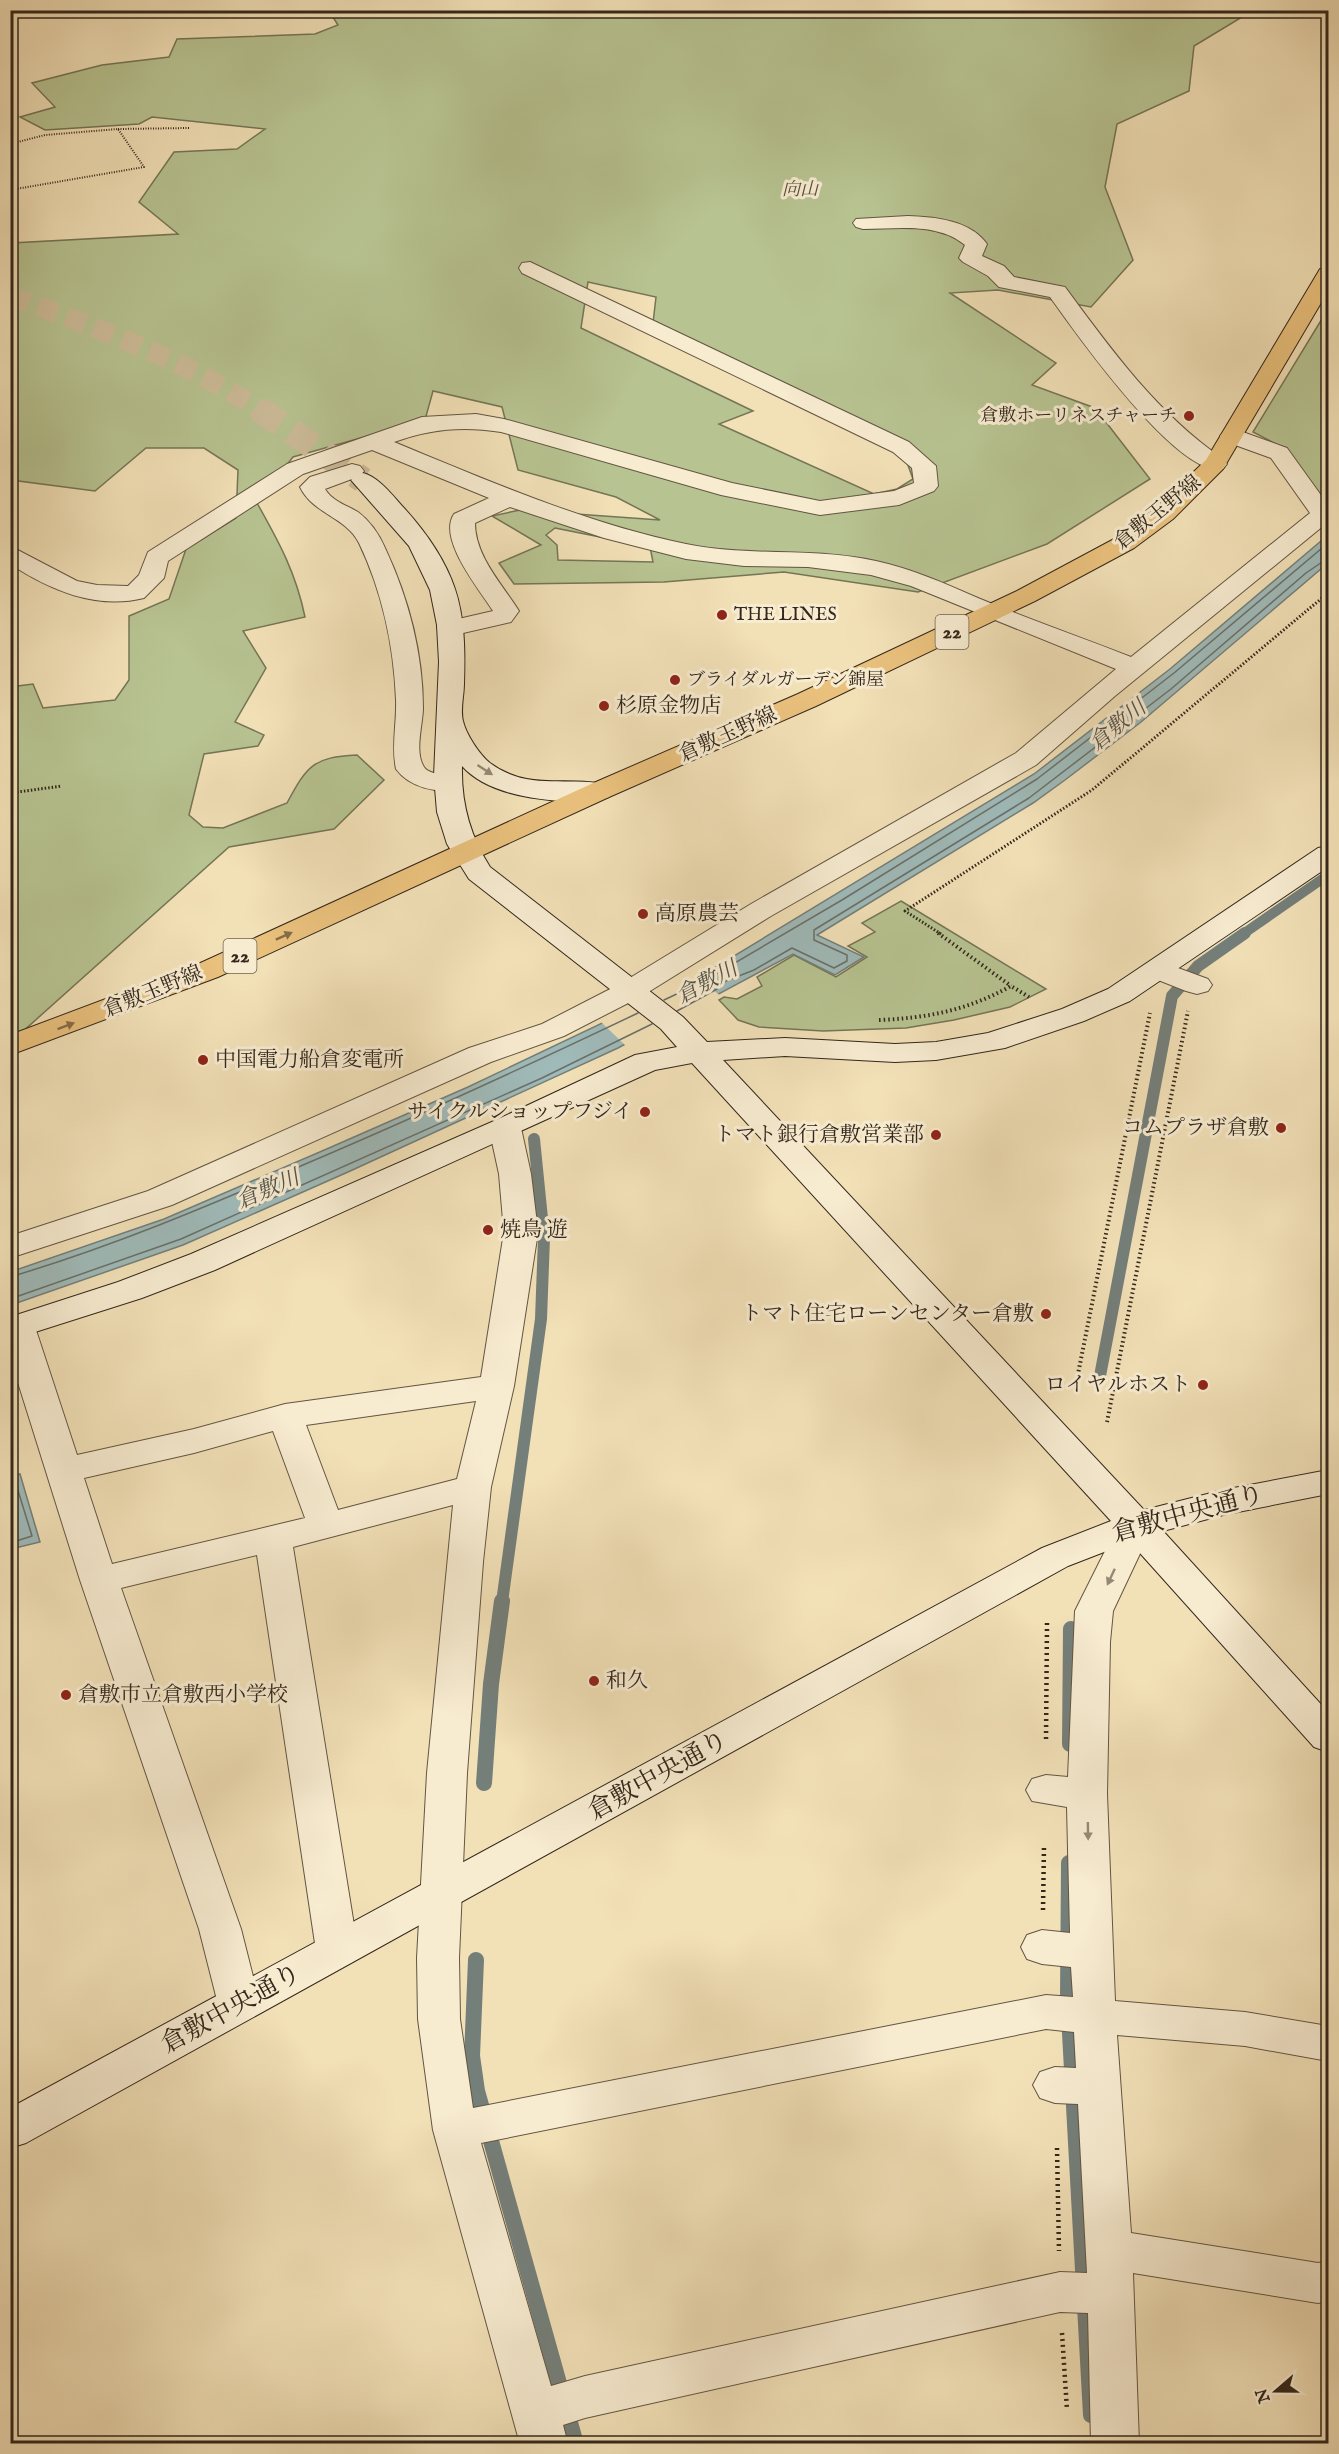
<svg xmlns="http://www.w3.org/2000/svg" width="1339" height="2454" font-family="'IM FELL English','Noto Serif JP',serif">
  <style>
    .green { fill: #b7c391; stroke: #757556; stroke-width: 1.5; fill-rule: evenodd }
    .water { fill: #9fbab9; stroke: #747f7a; stroke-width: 1.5 }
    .pier { fill: #f2e0b7 }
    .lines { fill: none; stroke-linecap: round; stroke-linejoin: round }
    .shore { stroke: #69706a; stroke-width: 1.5 }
    .stream-far2 { stroke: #747f7a; stroke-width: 10 }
    .stream-far1 { stroke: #747f7a; stroke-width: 12 }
    .stream { stroke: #747f7a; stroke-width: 16 }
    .secondary-tunnel-far1 { stroke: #ccbb98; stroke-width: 20; stroke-dasharray: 20 10; stroke-linecap: butt }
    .secondary-tunnel { stroke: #ccbb98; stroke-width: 26; stroke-dasharray: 26 13; stroke-linecap: butt }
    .street-casing { stroke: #635542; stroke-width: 2 }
    .secondary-casing { stroke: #33271b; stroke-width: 2 }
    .primary-casing { stroke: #33271b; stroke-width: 2 }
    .path-far3 { stroke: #33271b; stroke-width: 2; stroke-dasharray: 1 1.5; stroke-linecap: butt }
    .path-far2 { stroke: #33271b; stroke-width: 3; stroke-dasharray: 1.5 2; stroke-linecap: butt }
    .path-far1 { stroke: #33271b; stroke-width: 4; stroke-dasharray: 1.5 3; stroke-linecap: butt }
    .path { stroke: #33271b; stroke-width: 4.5; stroke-dasharray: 2 4; stroke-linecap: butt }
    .street { fill: #f7ebd0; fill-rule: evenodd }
    .secondary { fill: #f7ebd0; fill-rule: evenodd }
    .primary { fill: #e9c07c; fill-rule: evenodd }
    .oneway { fill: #958976 }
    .oneway2 { fill: #856c47 }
    .poi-dot { fill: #8f2418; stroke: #f7ebd0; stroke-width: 2 }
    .labels { text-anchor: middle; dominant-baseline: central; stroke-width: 6; stroke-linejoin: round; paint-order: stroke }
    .far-park-label { font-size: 18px; font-style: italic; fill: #544e38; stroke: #f7ebd0 }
    .far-poi-label { font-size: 18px; fill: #33271b; stroke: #f7ebd0; text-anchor: start }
    .shield { fill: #f7ebd0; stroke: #6e6251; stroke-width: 1.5 }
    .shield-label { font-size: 20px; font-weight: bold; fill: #33271b }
    .street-label { font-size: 21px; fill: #33271b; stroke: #f7ebd0 }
    .poi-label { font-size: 21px; fill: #33271b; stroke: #f7ebd0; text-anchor: start }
    .water-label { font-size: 22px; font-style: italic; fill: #53534a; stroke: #f7ebd0 }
    .near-street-label { font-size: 26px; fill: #33271b; stroke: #f7ebd0 }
  </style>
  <rect width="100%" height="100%" fill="#f2e0b7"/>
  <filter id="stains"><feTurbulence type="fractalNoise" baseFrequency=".00333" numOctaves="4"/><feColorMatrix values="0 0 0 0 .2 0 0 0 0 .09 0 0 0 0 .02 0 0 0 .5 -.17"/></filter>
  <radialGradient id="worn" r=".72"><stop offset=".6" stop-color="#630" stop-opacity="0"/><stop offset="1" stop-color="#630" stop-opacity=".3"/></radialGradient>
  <!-- green -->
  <g class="green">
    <path d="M329,11H1252L1194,46L1189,91L1117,124L1105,187L1133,260L1091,307L998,290L950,293L1056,363L1032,385L1095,408L1150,479L1047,544L918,592L784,572L664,582L514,584L499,563L541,545L492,516L520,510L660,520L616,497L518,470L502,407L433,391L425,420L293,457L257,503C279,542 296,573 305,617L243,631L266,668L235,722L264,735L258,746L204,754L189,815L203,827L223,828L287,803C307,766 313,757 357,755L384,780L334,829L229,847L11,1042L10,687L33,684L43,708L115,700L129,680V616L169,599L186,549L236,518L238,470L204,448H146L95,491L11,480V243L178,234L139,202L174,152L237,149L265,129L152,117L139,124L45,130L20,117L55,107L32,83L102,65L169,57L177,39L315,34L338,25ZM588,282L656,297L653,323L898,438L913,479L897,489L874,494L719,424L753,411L581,328ZM555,528L650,547L653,562L558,560L557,545L546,535Z"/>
    <polygon points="1328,309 1328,514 1282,447 1253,432"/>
    <polygon points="901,901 1046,989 1010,1007 954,1020 906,1028 823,1031 759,1027 738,1020 719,1000 724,997 737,999 762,986 757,977 794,955 836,977 867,957 848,946 875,932 862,923"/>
  </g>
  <!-- water -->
  <g class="water">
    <polygon points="1328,535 1328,563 1141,722 1065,780 1033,803 817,935 864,957 835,975 793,954 618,1048 348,1172 183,1245 11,1305 10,1272 164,1219 329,1148 468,1087 701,976 1034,774 1170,669"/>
    <polygon points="20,1474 40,1542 11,1549 11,1476"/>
  </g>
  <!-- pier -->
  <polygon class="pier" points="695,976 722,997 627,1047 600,1021"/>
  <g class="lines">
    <!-- shore -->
    <g class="shore">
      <polyline points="664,1000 704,981 842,900 1037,779 1174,673 1328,543"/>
      <polyline points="677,1011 717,989 726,981 754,970 792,948 834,968 847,961 847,955 814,940 814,930 1029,798 1171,689 1306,573 1328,558"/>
      <path d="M10,1277C111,1247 206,1207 303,1165C416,1117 527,1066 638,1013"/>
      <polyline points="10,1299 181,1239 542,1078 652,1024"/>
      <polyline points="10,1482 16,1484 32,1536 10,1543"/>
    </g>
    <!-- stream-far2 -->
    <polyline class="stream-far2" points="1243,934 1328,875"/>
    <!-- stream-far1 -->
    <g class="stream-far1">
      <polyline points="1100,1376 1172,996 1198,966 1245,933"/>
      <polyline points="502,1602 541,1319 544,1238 534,1139"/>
    </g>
    <!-- stream -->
    <g class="stream">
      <polyline points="1070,1744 1071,1629"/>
      <polyline points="484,1783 491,1684 502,1601"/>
      <polyline points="1069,1863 1068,1997 1091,2415"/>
      <polyline points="476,1960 472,2056 477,2091 576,2444"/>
    </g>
    <!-- secondary-tunnel-far1 -->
    <path class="secondary-tunnel-far1" d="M10,296C95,327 185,360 261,411"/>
    <!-- secondary-tunnel -->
    <polyline class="secondary-tunnel" points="259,409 363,480"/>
    <defs>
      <g id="street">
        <path d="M908,216C935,217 970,220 987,244L982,256L1004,266L1014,277L1065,287C1112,351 1158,414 1223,459L1227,464L1223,469C1179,480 1075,332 1050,297L999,287L988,276L963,262L959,258L965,245C937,222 897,229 863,229L856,227L853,223L856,219Z"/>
        <path d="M530,262L909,442L936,466L938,486L934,491L899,505L820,515L721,495L501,432C462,426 431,429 394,442C489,481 585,523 686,544C748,557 813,547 876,561C912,569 944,583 978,598C1028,619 1080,637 1131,657L1310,513L1271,458L1224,441L1220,436L1224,431H1240L1287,448L1328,505V522L1115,696L1036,765L771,916L642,996L564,1036L491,1062L172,1205L10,1258V1236L148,1191L469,1048L542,1024L620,984L751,904L1016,753L1116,669L911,586L871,575L808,567L744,566L686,559L604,538L510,507L475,523C475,556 502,584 519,611L511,622L450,636L441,633L437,628L441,623L493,611C480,590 437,539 454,514L489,498L372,450L303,474L168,561L164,578L144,598C96,610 50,590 10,564V546L77,581L97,585L128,586L139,575L148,552L287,464L422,417L476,414L504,419L732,483L820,501L894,491L914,483L912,468L893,452L522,273L519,268L522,263Z"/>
        <path d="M352,464L360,466L364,471L360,476L325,489C332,501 346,505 358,512C370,521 379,534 385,548C408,597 423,653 423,708C423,724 414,752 424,767C429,775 449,775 458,777L462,783L458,789C437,794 409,787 396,769C391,746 397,723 396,700C394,647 382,591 359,543C346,517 313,514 300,487L310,477Z"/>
        <polygon points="1159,961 1208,979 1212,985 1208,991 1197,994 1186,991 1148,976 1144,970 1148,964"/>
        <path d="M505,1118L516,1121L521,1128L531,1174L538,1232L514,1386L491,1487L483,1562L467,1773L459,1958L460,2019L473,2108L1046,1995L1073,1997L1071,1967L1042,1964L1027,1959L1021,1947L1027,1935L1042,1930L1070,1933L1067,1807L1032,1801L1026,1790L1032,1779L1046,1775L1068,1777L1075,1611L1123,1515L1136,1511L1149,1515L1154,1524L1113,1611L1110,1642L1107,1794L1115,2001L1245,2012L1328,2026V2061L1245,2046L1117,2035L1131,2233L1318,2263L1328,2261V2301L1318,2303L1133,2273L1139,2444H1091L1088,2313L1060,2312L585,2418L563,2425L568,2444H520L433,2130L418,2019L417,1958L427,1773L453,1505L293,1547L358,1950L352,1962L337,1967L322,1962L316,1950L257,1555L121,1588L241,1929L260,2004L254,2016L239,2021L224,2016L218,2004L199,1929L80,1580L10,1357V1318L18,1316L30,1319L35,1327L77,1455L194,1429L285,1404L481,1377L504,1232L499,1174L489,1128L494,1121ZM476,1401L457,1479L338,1510L306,1425ZM273,1431L305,1518L112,1564L84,1478L194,1453ZM1046,2029L1074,2032L1076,2068L1055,2067L1040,2072L1033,2085L1040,2098L1055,2103L1078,2104L1087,2273L1060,2272L585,2376L551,2386L481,2143Z"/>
      </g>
      <path id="secondary" d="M363,473C379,477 393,496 404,508C425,531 445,559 455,589C465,619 465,652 464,684C464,695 460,710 463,721C466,734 479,754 490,763C529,792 567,775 609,785L613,791L609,797C567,807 491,799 462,766C461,803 470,836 490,867L683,1017L707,1042L785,1038L895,1044L936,1042L988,1033L1062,1009L1108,989L1318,848L1328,846V867L1130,1001L1084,1021L1005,1048L936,1060L895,1062L785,1056L723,1060L1144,1510L1223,1490L1328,1470V1494L1223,1515L1163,1531L1328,1712V1752L1314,1747L1130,1542L1068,1566L26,2143L10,2148V2108L1042,1548L1111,1521L692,1063L655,1070L215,1270L142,1298L10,1340V1317L118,1282L191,1254L494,1121L635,1055L677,1047L661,1029L469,879L447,844L437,812L434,776L439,662L437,625L430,590L409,546L351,480L355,475Z"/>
      <polygon id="primary" points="1328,268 1328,291 1223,469 1173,519 1134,548 1035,601 816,706 609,797 218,977 10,1055 10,1035 196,965 589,785 798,694 1017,591 1116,538 1155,509 1206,460 1317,274 1320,269"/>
    </defs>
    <!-- street casing -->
    <use href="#street" class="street-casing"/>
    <!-- secondary casing -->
    <use href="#secondary" class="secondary-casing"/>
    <!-- primary casing -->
    <use href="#primary" class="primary-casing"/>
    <!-- path-far3 -->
    <g class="path-far3">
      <polyline points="118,129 189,128"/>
      <polyline points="10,144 45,135 118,129 144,167 10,190"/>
    </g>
    <!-- path-far2 -->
    <g class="path-far2">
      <polyline points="10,793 62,786"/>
      <polyline points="941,934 905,911 1092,790 1328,593"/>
    </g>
    <!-- path-far1 -->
    <g class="path-far1">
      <polyline points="938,933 1011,986"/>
      <path d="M879,1020C928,1018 968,1010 1011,986L1029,997"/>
      <polyline points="1075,1389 1150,1013"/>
      <polyline points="1107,1422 1188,1011"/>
    </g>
    <!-- path -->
    <g class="path">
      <polyline points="1046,1739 1047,1623"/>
      <polyline points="1043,1910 1044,1845"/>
      <polyline points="1057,2148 1059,2251"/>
      <polyline points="1062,2333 1067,2410"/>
    </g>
    <!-- street -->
    <use href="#street" class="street"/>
    <!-- secondary -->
    <use href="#secondary" class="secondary"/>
    <!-- primary -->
    <use href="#primary" class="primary"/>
  </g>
  <!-- one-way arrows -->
  <defs><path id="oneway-solid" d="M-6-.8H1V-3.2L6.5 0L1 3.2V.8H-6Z" transform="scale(1.5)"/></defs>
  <g class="oneway">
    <use href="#oneway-solid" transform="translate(485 770) rotate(33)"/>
    <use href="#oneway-solid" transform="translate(1111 1577) rotate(115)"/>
    <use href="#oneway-solid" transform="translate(1088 1831) rotate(89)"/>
  </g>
  <g class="oneway2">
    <use href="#oneway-solid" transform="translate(284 936) rotate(-24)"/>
    <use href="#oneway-solid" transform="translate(66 1026) rotate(-21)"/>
  </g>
  <!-- markers -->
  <g class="poi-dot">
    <circle cx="1189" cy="416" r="6"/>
    <circle cx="722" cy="615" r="6"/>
    <circle cx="675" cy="680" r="6"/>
    <circle cx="604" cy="706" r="6"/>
    <circle cx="643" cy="914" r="6"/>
    <circle cx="203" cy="1060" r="6"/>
    <circle cx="645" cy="1112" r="6"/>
    <circle cx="1281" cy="1128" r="6"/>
    <circle cx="936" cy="1135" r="6"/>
    <circle cx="488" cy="1230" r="6"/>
    <circle cx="1046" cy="1314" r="6"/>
    <circle cx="1203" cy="1385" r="6"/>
    <circle cx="594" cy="1681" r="6"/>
    <circle cx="66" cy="1695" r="6"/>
  </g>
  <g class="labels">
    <!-- far-park labels -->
    <g class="far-park-label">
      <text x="800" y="190">向山</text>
    </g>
    <!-- far-poi labels -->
    <g class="far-poi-label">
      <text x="1177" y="416" text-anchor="end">倉敷ホーリネスチャーチ</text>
      <text x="734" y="615">THE LINES</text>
      <text x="687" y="680">ブライダルガーデン錦屋</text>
    </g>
    <!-- shield labels -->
    <g class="shield">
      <rect x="935.5" y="615" width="33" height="34" rx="4.5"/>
      <rect x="223.5" y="939" width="33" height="34" rx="4.5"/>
    </g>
    <g class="shield-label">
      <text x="952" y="632">22</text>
      <text x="240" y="956">22</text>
    </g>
    <!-- street labels -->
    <g class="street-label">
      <text transform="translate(1158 513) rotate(-39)">倉敷玉野線</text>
      <text transform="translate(728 735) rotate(-24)">倉敷玉野線</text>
      <text transform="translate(153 992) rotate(-22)">倉敷玉野線</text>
    </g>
    <!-- poi labels -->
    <g class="poi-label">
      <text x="616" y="706">杉原金物店</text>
      <text x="655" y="914">高原農芸</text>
      <text x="215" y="1060">中国電力船倉変電所</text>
      <text x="633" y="1112" text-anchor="end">サイクルショップフジイ</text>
      <text x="1269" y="1128" text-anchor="end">コムプラザ倉敷</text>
      <text x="924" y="1135" text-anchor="end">トマト銀行倉敷営業部</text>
      <text x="500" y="1230">焼鳥 遊</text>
      <text x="1034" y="1314" text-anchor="end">トマト住宅ローンセンター倉敷</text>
      <text x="1191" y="1385" text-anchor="end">ロイヤルホスト</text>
      <text x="606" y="1681">和久</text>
      <text x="78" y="1695">倉敷市立倉敷西小学校</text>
    </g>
    <!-- water labels -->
    <g class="water-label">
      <text transform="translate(1118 726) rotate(-39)">倉敷川</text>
      <text transform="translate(707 983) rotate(-28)">倉敷川</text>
      <text transform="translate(268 1190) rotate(-23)">倉敷川</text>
    </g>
    <!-- near-street labels -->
    <g class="near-street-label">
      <text transform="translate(1188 1514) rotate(-15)">倉敷中央通り</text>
      <text transform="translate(658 1776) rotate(-29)">倉敷中央通り</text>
      <text transform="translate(231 2009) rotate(-29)">倉敷中央通り</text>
    </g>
  </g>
  <!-- margin -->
  <rect width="1339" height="2454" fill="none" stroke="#f2e0b7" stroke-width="36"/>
  <rect x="12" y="12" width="1315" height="2430" fill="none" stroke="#33271b" stroke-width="3"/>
  <rect x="18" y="18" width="1303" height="2418" fill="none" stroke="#33271b" stroke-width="1.5"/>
  <!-- north arrow -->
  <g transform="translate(1276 2391) rotate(250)" stroke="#f7ebd0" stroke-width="4.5" paint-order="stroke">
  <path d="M0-4.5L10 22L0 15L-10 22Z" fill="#33271b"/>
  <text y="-9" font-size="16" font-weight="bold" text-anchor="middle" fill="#33271b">N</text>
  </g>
  <rect width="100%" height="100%" filter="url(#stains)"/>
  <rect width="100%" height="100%" fill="url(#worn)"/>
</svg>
